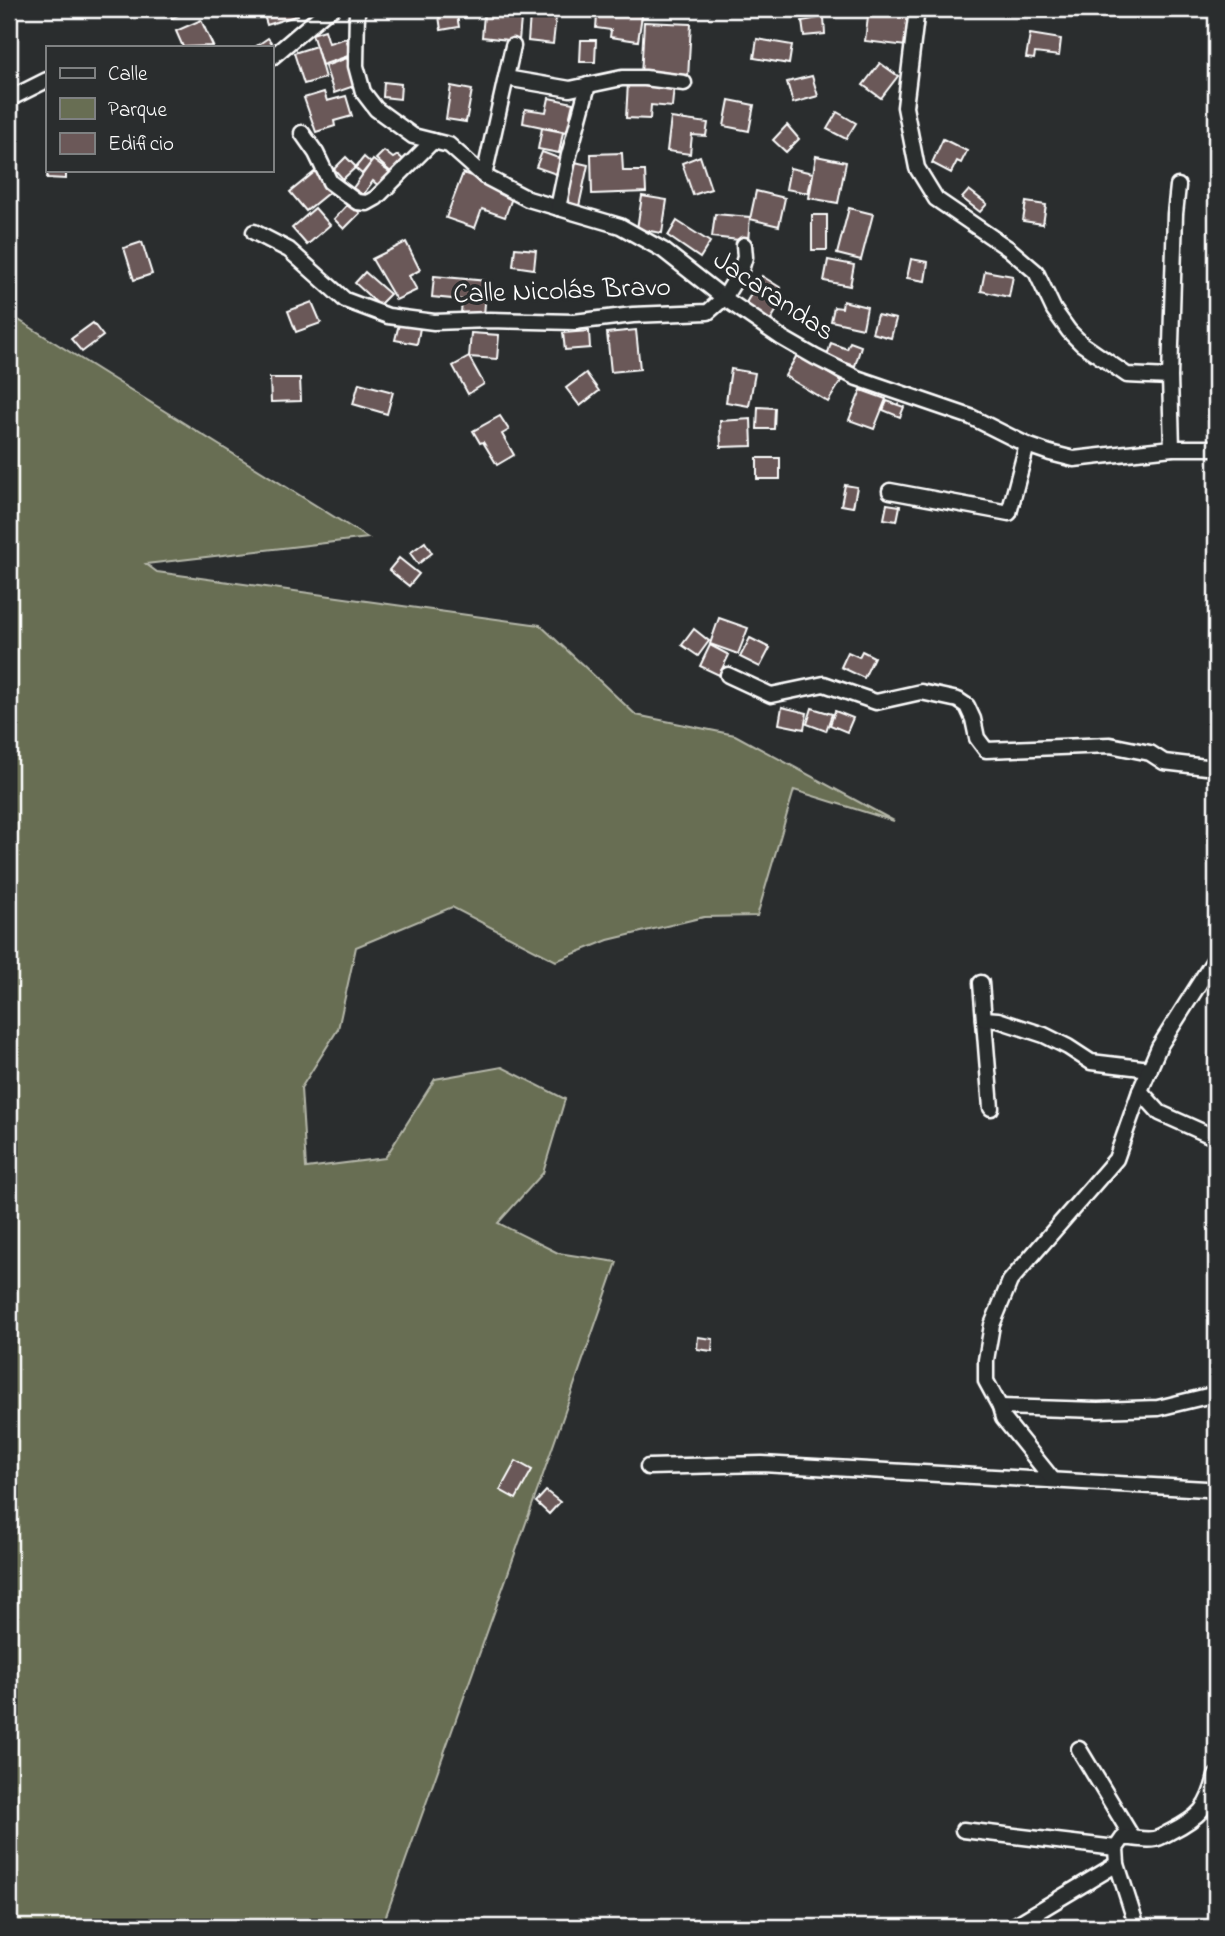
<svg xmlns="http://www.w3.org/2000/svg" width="1225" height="1936" font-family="'Indie Flower',sans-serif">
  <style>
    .green { fill: #686e53; stroke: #b4b6a9; stroke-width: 2 }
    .building { fill: #6b5858; stroke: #fff; stroke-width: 2 }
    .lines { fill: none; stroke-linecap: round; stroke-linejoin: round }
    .minor-casing { stroke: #fff; stroke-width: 19 }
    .minor { stroke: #2a2d2e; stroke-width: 14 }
    .labels { text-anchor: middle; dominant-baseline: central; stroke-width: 7; stroke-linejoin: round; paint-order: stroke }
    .street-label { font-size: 28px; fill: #fff; stroke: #2a2d2e }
  </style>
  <rect width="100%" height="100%" fill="#2a2d2e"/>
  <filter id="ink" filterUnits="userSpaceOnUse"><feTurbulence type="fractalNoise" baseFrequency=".0143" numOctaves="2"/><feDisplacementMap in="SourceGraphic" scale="14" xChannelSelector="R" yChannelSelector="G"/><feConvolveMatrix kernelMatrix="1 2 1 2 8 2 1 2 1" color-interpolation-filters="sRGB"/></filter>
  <g filter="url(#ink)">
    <!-- green -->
    <polygon class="green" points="9,314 368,538 146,564 157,572 540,625 636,715 735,735 894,821 794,790 757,916 704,917 608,940 556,961 452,907 356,947 338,1029 301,1088 306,1168 385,1158 435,1079 502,1067 565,1099 543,1173 498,1223 558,1253 617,1262 538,1489 382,1927 9,1927 9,1770 11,1770 9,1760"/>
    <!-- building -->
    <g class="building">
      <polygon points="168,9 191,9 172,18"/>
      <polygon points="262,9 296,9 298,15 267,25"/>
      <polygon points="438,9 456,9 459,27 441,30"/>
      <polygon points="614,9 643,9 638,41 610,37 611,30 596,28 597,15 613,17"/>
      <polygon points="869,9 910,9 906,46 865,41"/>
      <polygon points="484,15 521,19 519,41 482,37"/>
      <polygon points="530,15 556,17 553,44 528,41"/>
      <polygon points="824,17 825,34 804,36 802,21"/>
      <polygon points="201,20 213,46 183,47 176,31"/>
      <polygon points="644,22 691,24 688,78 641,76"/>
      <polygon points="325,30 329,43 346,38 351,55 322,65 312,34"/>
      <polygon points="1030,34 1061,39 1059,56 1035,53 1034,59 1026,58"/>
      <polygon points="268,38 278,51 271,56 271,47 255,47"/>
      <polygon points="757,39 792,45 789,64 754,58"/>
      <polygon points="581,40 596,40 595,62 580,62"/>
      <polygon points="316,46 325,78 304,84 294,53"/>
      <polygon points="347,58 357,85 334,93 325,66"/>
      <polygon points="880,63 898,76 881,98 863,85"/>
      <polygon points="812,76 818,96 793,103 787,82"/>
      <polygon points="384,82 401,84 400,99 383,97"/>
      <polygon points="628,82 674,86 672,107 651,105 650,119 626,118"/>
      <polygon points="451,86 472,90 466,122 446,119"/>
      <polygon points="324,92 327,101 346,96 352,116 334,121 335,126 316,132 304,98"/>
      <polygon points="549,98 573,103 570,116 575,117 571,133 523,123 525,109 546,112"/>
      <polygon points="729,100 754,105 749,131 724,126"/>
      <polygon points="837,112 856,123 846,139 827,129"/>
      <polygon points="671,118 708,123 706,136 692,135 690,154 667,151"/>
      <polygon points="787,125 799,139 786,152 773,140"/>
      <polygon points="542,128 563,132 559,153 538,149"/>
      <polygon points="943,139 967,151 961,163 957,161 951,173 932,163"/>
      <polygon points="384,151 393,158 398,155 405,161 393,174 376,159"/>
      <polygon points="542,152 561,159 556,174 536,167"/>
      <polygon points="622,153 623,171 645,171 646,192 592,194 591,154"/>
      <polygon points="700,156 711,189 693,195 682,163"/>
      <polygon points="816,156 846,162 838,203 809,198"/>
      <polygon points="346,157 356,167 343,179 334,169"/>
      <polygon points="364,157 371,163 362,174 355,168"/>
      <polygon points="373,160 392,174 381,188 373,181 363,195 353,188"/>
      <polygon points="575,162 588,165 579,206 565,202"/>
      <polygon points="790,168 813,173 808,193 786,189"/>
      <polygon points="48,170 66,170 66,179 47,178"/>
      <polygon points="317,170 333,189 306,211 290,192"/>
      <polygon points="463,173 514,192 505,217 482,209 475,228 446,218"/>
      <polygon points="969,190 987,204 980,212 962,198"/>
      <polygon points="756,191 785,198 779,226 750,219"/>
      <polygon points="642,196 667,200 662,233 637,229"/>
      <polygon points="1026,202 1046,205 1043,224 1023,221"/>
      <polygon points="349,203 360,213 344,229 334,219"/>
      <polygon points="315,208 330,225 307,245 292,228"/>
      <polygon points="849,208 873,214 861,260 837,254"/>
      <polygon points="715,214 750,217 748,241 712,237"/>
      <rect x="812" y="215" width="15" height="35"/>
      <polygon points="677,221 710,242 700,258 668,236"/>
      <polygon points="142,242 152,274 134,280 124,248"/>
      <polygon points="406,242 420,270 409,276 417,290 396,300 372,259"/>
      <polygon points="515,248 536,250 534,269 513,266"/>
      <polygon points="911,259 928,262 925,281 907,278"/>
      <polygon points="828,260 854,265 850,286 824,281"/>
      <polygon points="985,271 1013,276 1009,297 981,291"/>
      <polygon points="365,272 390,294 379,305 355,283"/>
      <polygon points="434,276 487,281 484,315 461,313 462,300 432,297"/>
      <polygon points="762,276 781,288 774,299 781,303 770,321 744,306"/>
      <polygon points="843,301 867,307 863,328 831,321 834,307 842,308"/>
      <polygon points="312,302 321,323 296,332 288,311"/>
      <polygon points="877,315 896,319 891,338 872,333"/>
      <polygon points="93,323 103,336 82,352 71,339"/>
      <polygon points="399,324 420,328 417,344 395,340"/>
      <polygon points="636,330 640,369 611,372 607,333"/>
      <polygon points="589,331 590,348 565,350 563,333"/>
      <polygon points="471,333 499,335 497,359 469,357"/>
      <polygon points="850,342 861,346 855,366 827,356 831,343 847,349"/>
      <polygon points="797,355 841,381 828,402 785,376"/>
      <polygon points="469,357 484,384 468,394 453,366"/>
      <polygon points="731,369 755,373 749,406 726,402"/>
      <polygon points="586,373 599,391 580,406 566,388"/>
      <polygon points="270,378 300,378 301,401 271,402"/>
      <polygon points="359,383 393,392 387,414 353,404"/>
      <polygon points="861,390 886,399 874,429 849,420"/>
      <polygon points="887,401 904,407 900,417 883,410"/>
      <polygon points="758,407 775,408 774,429 757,429"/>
      <polygon points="500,416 509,430 502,434 514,455 497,465 483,442 480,443 473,431"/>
      <polygon points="751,419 752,446 721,447 720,421"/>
      <rect x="757" y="458" width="23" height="21"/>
      <polygon points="845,485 857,487 853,507 841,505"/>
      <polygon points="887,504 900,506 897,521 884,519"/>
      <polygon points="425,542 432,553 418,564 410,553"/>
      <polygon points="399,558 419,574 409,586 389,570"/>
      <polygon points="719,618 748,628 738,654 710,644"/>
      <polygon points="694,629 709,641 698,656 682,645"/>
      <polygon points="750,638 770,648 760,667 740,657"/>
      <polygon points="710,645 729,655 719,675 700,666"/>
      <polygon points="862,651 874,657 864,678 841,667 848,652 859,657"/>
      <polygon points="782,707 807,713 804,729 779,724"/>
      <polygon points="812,708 832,714 826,731 807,724"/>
      <polygon points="835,711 853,718 847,732 830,725"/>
      <polygon points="698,1337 713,1339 712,1351 697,1349"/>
      <polygon points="516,1461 532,1470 516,1499 500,1490"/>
      <polygon points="546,1491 560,1502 549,1514 536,1502"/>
    </g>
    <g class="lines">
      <defs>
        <g id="minor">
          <polyline points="357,9 356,66 363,92 376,109 413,136 449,145 484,176 528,199 620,226 663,250 724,298 782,338 815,357 857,378 971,417 1027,445 1050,453 1074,459 1172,448 1216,448"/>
          <polyline points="917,9 905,107 917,168 936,199 1009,249 1036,272 1054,310 1069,331 1082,344 1127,375 1170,377"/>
          <polyline points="271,58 325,12 332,9"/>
          <polyline points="506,78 570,89 622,78 645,78 684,83"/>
          <polyline points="9,99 47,80"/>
          <polyline points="302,133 316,153 330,182 357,202 367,203 376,198 433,141"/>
          <polyline points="484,176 513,46"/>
          <polyline points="558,208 569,155 588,85"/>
          <polyline points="254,232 289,250 345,300 388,316 434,322 490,320 574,322 633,315 708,312 724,298 741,270 745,257 744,245"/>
          <polyline points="1172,448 1170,377 1175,214 1178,186"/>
          <polyline points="890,491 1009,513 1027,445"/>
          <polyline points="728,675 771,695 824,684 876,702 921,692 958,700 967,706 973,719 977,738 986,750 1110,745 1150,753 1164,762 1206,767 1216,767"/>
          <polyline points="981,983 991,1108"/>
          <polyline points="984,1019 998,1020 1044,1035 1068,1047 1091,1062 1150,1069"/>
          <polyline points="1140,1091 1160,1113 1216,1138"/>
          <polyline points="1000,1407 1098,1410 1158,1408 1216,1394"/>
          <polyline points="648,1467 762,1464 1206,1489 1216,1492"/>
          <polyline points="1053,1480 1003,1418 1000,1407 986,1381 986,1360 992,1325 1010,1281 1116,1159 1140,1091 1159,1047 1216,957"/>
          <polyline points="1079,1749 1132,1837"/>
          <polyline points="963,1830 1116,1848"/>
          <polyline points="1012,1927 1117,1864"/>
          <path d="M1137,1927L1117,1864L1116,1848L1123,1838C1134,1837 1144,1841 1155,1839C1160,1838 1166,1834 1170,1832C1200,1817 1208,1808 1216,1776"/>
        </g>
      </defs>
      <!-- minor casing -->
      <use href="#minor" class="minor-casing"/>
      <!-- minor -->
      <use href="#minor" class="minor"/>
    </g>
  </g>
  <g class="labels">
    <!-- street labels -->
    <g class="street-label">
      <text transform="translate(562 292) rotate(-2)">Calle Nicolás Bravo</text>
      <text transform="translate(773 297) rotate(34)">Jacarandas</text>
    </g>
  </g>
  <!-- margin -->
  <rect width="1225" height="1936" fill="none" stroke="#2a2d2e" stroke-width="35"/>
  <rect x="18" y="18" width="1190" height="1901" fill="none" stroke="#fff" stroke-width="2.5" filter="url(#ink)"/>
  <!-- legend -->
  <rect x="46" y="46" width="228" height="126" fill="#2a2d2e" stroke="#7f8182" stroke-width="2"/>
  <rect x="60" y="68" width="35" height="10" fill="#2a2d2e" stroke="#7f8182" stroke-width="2"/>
  <text x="108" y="80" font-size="21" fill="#ffffff">Calle</text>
  <rect x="60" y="98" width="35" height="21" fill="#686e53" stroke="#7f8182" stroke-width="2"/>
  <text x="108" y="116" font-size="21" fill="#ffffff">Parque</text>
  <rect x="60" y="133" width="35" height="21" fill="#6b5858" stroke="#7f8182" stroke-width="2"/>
  <text x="108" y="150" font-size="21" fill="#ffffff">Edificio</text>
</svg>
